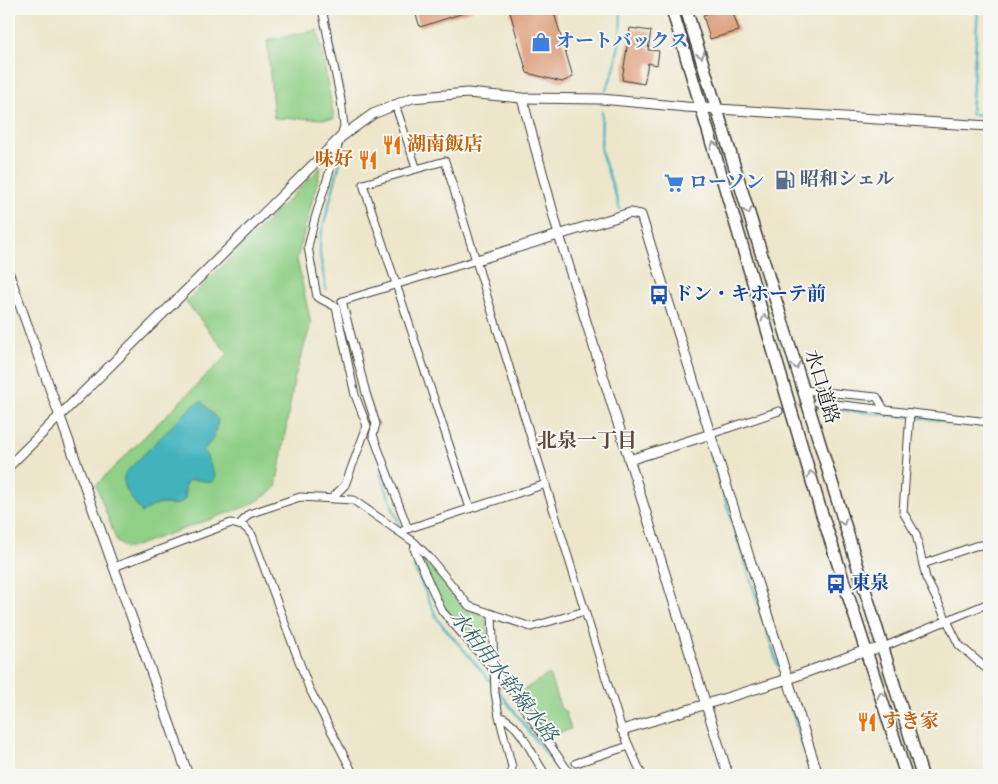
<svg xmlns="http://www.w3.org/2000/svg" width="998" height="784" font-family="'IM FELL English','Noto Serif JP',serif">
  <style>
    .green { fill: #8fcf86; stroke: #567651 }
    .water { fill: #43b2bd; stroke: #30676c }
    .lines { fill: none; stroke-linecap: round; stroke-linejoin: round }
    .stream { stroke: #43b2bd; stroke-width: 2.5 }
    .building { fill: #db9872 }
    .minor-tunnel { stroke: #c3bea8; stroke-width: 7; stroke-dasharray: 7 3.5; stroke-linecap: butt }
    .minor-casing { stroke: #3b3a36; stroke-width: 9 }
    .tertiary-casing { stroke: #3b3a36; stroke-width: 11 }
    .trunk-casing { stroke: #3b3a36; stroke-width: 14 }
    .minor { stroke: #fff; stroke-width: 7 }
    .tertiary { stroke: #fff; stroke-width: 9 }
    .trunk { stroke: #fff; stroke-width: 11 }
    .oneway { stroke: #999 }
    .labels { text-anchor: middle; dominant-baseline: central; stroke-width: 4; stroke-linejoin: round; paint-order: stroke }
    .shop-label { font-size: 19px; font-weight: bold; fill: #366cbe; stroke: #f6f6f2; text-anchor: start }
    .food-label { font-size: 19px; font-weight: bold; fill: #c56008; stroke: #f6f6f2; text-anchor: start }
    .service-label { font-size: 19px; font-weight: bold; fill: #4e5e75; stroke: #f6f6f2; text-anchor: start }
    .transit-label { font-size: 19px; font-weight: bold; fill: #164399; stroke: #f6f6f2; text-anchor: start }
    .street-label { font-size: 19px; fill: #1c1c1c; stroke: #f6f6f2 }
    .neighbourhood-label { font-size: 20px; font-weight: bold; fill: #5f473a; stroke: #f6f6f2 }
    .water-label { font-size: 20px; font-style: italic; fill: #2e6064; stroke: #f6f6f2 }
  </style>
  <rect width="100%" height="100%" fill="#f6f6f2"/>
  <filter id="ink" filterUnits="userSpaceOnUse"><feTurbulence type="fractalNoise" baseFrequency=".02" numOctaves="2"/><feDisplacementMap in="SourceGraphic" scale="10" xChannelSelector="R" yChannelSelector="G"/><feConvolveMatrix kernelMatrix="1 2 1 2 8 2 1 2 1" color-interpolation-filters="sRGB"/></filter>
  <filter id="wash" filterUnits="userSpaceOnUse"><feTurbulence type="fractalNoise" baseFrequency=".0096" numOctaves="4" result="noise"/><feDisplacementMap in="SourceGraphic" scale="20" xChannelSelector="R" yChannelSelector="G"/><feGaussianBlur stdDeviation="1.12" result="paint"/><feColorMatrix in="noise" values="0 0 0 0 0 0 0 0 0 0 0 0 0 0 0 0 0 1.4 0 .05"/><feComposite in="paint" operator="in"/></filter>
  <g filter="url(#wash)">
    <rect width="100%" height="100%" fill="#ede6cb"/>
    <!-- green -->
    <g class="green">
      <polygon points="318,30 334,119 274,118 267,40"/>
      <polygon points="321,167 297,259 311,324 294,380 276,488 253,504 127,549 117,542 96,485 228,354 186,302"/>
      <polygon points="418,552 466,610 482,615 487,622 489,661 442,605"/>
      <polygon points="549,674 561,709 565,711 571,729 548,736 517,694"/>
    </g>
    <!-- water -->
    <path class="water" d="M202,402L218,420L213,438L204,450L215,475L214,480L211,482C203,482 187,475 185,486C184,490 186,495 185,499C176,508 173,504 161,504C153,505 148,509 142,513C135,502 120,487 125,473L193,405Z"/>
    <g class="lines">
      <!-- stream -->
      <g class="stream">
        <polyline points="326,9 344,98"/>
        <polyline points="978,9 971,114 989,115"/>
        <polyline points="606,90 614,70 620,39 621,9"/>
        <polyline points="602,112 601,151 620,209"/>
        <polyline points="326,289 320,255 320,239 344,147"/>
        <polyline points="813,407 989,425"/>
        <polyline points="709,448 778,666"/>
        <polyline points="380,473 399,524"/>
        <polyline points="414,567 438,620 492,683"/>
        <polyline points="497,689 562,775"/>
        <polyline points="786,692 812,775"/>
      </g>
    </g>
    <g id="blocks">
      <!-- building -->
      <g class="building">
        <polygon points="414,9 473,9 473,10 420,27"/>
        <polygon points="520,9 553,9 573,77 562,82 527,73 510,12"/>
        <polygon points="723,9 732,9 739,31 710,39 703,15"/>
        <polygon points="630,28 651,31 648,50 659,51 657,65 648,63 644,84 622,80"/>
      </g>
    </g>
  </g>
  <g filter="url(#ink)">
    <use href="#blocks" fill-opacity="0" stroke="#3b3a36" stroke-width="1"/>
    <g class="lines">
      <!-- minor-tunnel -->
      <polyline class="minor-tunnel" points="779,411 809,402"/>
      <defs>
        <g id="minor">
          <polyline points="322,9 341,100 344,126 315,218 308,247 317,297 336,307 355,395 367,426 345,485 332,498"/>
          <polyline points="395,104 416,167"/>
          <polyline points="803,390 877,397 885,411"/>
          <polyline points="817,402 989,422"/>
          <polyline points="910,413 903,512 916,534 926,578 959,645 989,671"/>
          <polyline points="711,434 779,411"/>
          <polyline points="470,508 363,184 445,161 622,730 642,775"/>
          <polyline points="239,525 249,514 300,497 353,500 414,542 429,557 469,606 531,627 585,611"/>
          <polyline points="408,529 373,435 376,424 366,393 342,301 477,260"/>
          <polyline points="404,530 546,484"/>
          <polyline points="416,544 414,549 442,611 512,691 571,775"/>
          <polyline points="923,564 975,546 989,544"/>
          <polyline points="114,567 231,523 245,527 252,535 309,688 354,775"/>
          <polyline points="492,614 495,693 499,716 512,767 511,775"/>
          <polyline points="881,648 989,603"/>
          <path d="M499,716C522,724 532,757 546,775"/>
          <polyline points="576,763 629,746"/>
        </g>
        <g id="tertiary">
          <polyline points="522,98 559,235 728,775"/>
          <polyline points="477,260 630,213 641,215 818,775"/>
          <polyline points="9,274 188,775"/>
          <polyline points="629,460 711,434"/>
          <polyline points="9,466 341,137 373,114 412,98 467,93 522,98 601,99 686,107 989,126"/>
          <polyline points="622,730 788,679 858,653 881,648"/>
        </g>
        <g id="trunk">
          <polyline points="672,9 820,508 906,775"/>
          <polyline points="686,9 922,775"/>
        </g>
      </defs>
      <!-- minor casing -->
      <use href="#minor" class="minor-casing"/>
      <!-- tertiary casing -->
      <use href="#tertiary" class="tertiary-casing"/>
      <!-- trunk casing -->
      <use href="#trunk" class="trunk-casing"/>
      <!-- minor -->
      <use href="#minor" class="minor"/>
      <!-- tertiary -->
      <use href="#tertiary" class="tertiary"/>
      <!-- trunk -->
      <use href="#trunk" class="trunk"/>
    </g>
    <!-- one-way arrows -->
    <defs><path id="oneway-chevron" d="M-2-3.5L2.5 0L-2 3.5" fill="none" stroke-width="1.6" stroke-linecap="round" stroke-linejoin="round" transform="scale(1.25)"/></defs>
    <g class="oneway">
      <use href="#oneway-chevron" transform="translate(701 55) rotate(73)"/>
      <use href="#oneway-chevron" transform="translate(714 145) rotate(-107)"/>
      <use href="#oneway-chevron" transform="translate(748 211) rotate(73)"/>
      <use href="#oneway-chevron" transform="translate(765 318) rotate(-106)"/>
      <use href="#oneway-chevron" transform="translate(796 366) rotate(73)"/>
      <use href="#oneway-chevron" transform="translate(811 474) rotate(-106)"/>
      <use href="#oneway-chevron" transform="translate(843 522) rotate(73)"/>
      <use href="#oneway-chevron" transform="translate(881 695) rotate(-107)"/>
    </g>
  </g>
  <!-- icons -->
  <defs>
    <symbol id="shop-bare" viewBox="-9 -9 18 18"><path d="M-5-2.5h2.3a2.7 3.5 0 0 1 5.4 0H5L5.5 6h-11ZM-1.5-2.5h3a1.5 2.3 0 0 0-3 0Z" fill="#3f7fe0" stroke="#f6f6f2" stroke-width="2.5" paint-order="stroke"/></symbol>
    <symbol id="restaurant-bare" viewBox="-9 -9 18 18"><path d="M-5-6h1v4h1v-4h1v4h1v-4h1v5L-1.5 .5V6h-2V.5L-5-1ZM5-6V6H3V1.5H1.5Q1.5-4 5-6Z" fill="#e8710a" stroke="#f6f6f2" stroke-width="2.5" paint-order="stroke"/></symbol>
    <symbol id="fuel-bare" viewBox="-9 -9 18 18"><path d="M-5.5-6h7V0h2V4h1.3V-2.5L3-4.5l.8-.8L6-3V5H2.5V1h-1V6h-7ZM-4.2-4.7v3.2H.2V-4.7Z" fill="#5c6f8a" stroke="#f6f6f2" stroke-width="2.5" paint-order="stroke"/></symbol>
    <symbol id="supermarket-bare" viewBox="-9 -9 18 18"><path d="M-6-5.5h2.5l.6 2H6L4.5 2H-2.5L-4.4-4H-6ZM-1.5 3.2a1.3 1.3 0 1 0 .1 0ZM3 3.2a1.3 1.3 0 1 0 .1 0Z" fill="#3f7fe0" stroke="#f6f6f2" stroke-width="2.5" paint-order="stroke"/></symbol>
    <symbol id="bus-bare" viewBox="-9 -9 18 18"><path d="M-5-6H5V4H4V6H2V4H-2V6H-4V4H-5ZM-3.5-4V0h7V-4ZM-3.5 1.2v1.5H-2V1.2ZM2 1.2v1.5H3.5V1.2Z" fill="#1a4fb4" stroke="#f6f6f2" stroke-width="2.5" paint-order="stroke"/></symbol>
  </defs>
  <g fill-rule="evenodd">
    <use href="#shop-bare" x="527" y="28" width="28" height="28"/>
    <use href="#restaurant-bare" x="378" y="131" width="28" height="28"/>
    <use href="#restaurant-bare" x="354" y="146" width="28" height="28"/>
    <use href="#fuel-bare" x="771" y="166" width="28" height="28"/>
    <use href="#supermarket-bare" x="660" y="169" width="28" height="28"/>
    <use href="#bus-bare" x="645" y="281" width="28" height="28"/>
    <use href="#bus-bare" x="822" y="570" width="28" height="28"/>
    <use href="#restaurant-bare" x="853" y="708" width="28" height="28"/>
  </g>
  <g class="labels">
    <!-- shop labels -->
    <g class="shop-label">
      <text x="556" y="42">オートバックス</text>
      <text x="689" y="183">ローソン</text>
    </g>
    <!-- food labels -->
    <g class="food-label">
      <text x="407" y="145">湖南飯店</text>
      <text x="353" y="160" text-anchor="end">味好</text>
      <text x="882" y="722">すき家</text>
    </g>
    <!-- service labels -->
    <g class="service-label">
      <text x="800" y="180">昭和シェル</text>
    </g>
    <!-- transit labels -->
    <g class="transit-label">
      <text x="674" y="295">ドン・キホーテ前</text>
      <text x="851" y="584">東泉</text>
    </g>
    <!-- street labels -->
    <g class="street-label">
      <text transform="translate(821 387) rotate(73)">水口道路</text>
    </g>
    <!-- neighbourhood labels -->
    <g class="neighbourhood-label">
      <text x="587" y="441">北泉一丁目</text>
    </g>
    <!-- water labels -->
    <g class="water-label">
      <text transform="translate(503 677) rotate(52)">水柏用水幹線水路</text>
    </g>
  </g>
  <!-- margin -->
  <rect width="998" height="784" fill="none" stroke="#f6f6f2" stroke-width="30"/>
</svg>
